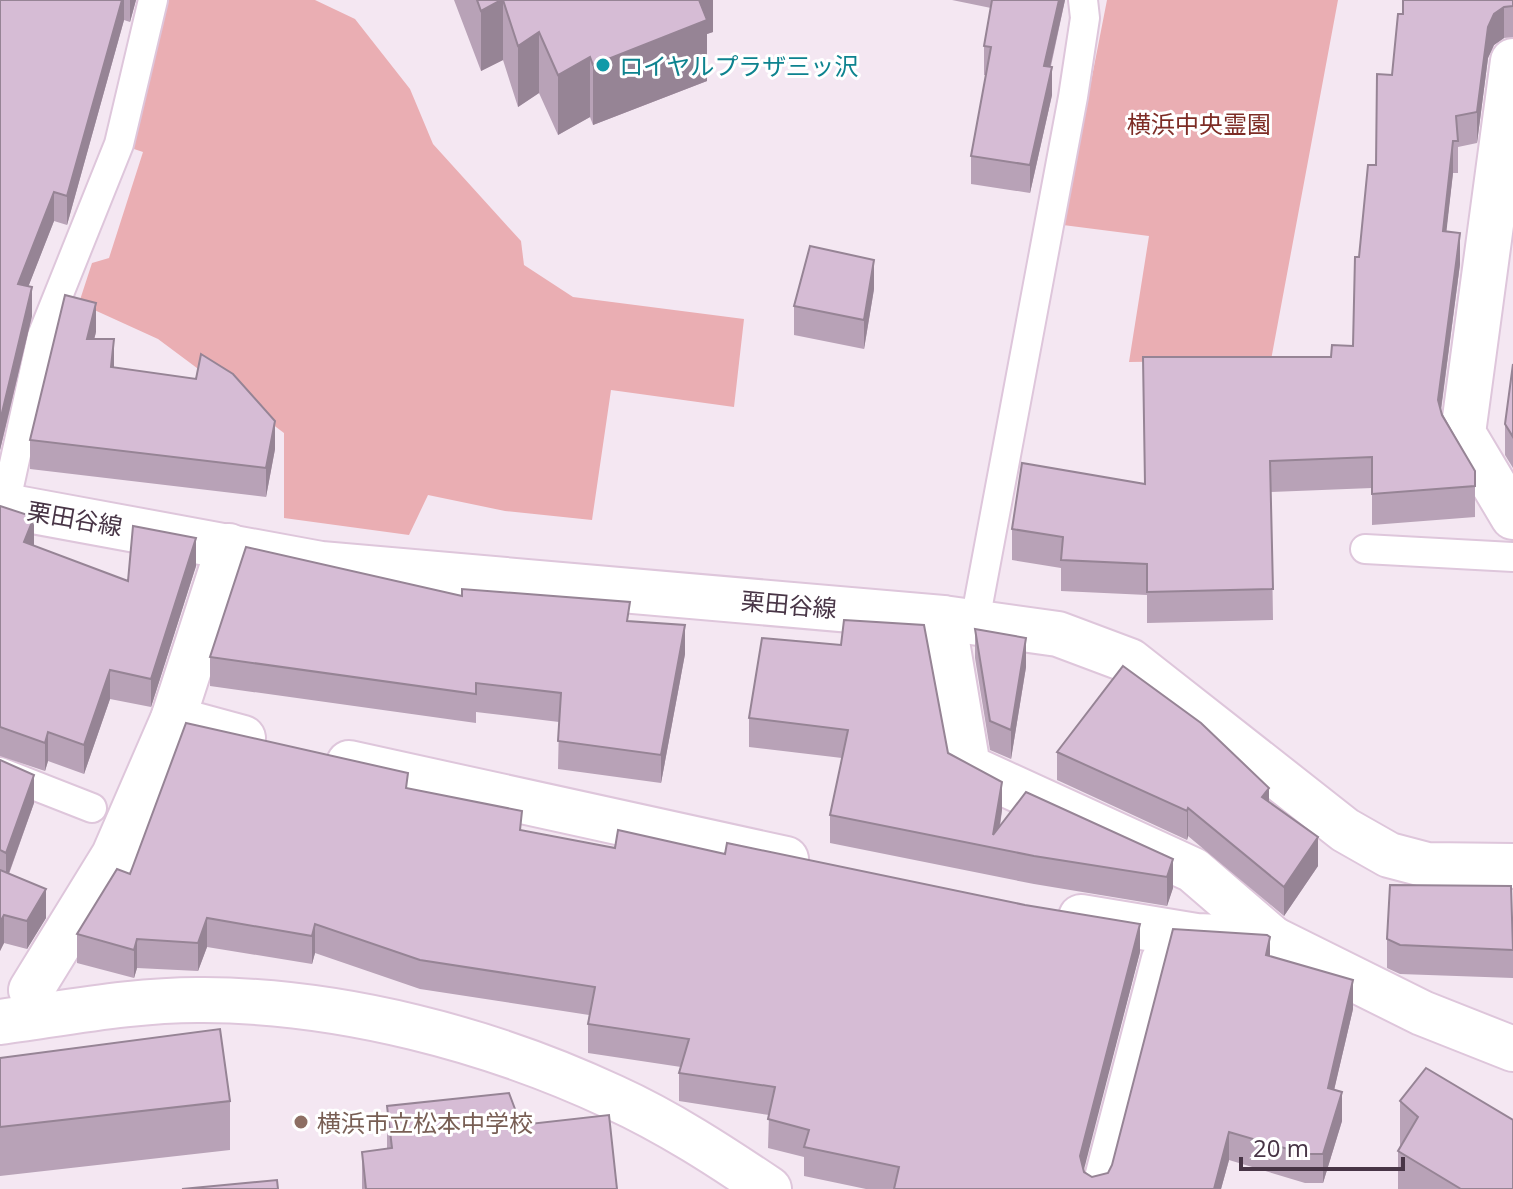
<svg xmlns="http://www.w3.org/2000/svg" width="1513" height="1189" font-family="'Open Sans','Noto Sans JP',sans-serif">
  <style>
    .green { fill: #eaaeb3 }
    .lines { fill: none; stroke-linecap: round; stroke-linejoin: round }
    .lane-casing { stroke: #dec6db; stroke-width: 32 }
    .street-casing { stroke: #dec6db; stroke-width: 48 }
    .lane { stroke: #fff; stroke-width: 28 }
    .street { stroke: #fff; stroke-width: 44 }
    .wall { fill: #b8a2b7 }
    .shaded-wall { fill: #968495 }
    .building { fill: #d6bcd5; stroke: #968495; stroke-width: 2 }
    .culture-dot { fill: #0f9aa8; stroke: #fff; stroke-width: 3 }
    .education-dot { fill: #8d6e63; stroke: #fff; stroke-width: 3 }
    .labels { text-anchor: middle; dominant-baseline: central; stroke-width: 6; stroke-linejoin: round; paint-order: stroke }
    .culture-label { font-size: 24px; fill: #0d838f; stroke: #fff; text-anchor: start }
    .park-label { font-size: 24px; fill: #7d2c25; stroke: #fff }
    .street-label { font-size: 24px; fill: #483546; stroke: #fff }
    .education-label { font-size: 24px; fill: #785e54; stroke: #fff; text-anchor: start }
  </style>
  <rect width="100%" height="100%" fill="#f4e7f2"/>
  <!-- green -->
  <g class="green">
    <polygon points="168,0 315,0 355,19 410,89 433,144 521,241 524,265 573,297 744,319 734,407 611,390 592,520 505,511 428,495 409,535 284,518 284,433 158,339 79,303 92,263 109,258 143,152 128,147"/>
    <polygon points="1107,0 1338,0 1271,360 1129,362 1149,236 1063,225"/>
  </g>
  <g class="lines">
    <defs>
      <g id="lane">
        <polyline points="5,505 42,336 119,144 153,0"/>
        <polyline points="1365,549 1513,557"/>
        <polyline points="975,621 1073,97 1085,18 1083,0"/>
        <polyline points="0,772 92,808"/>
        <polyline points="1096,1189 1156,958"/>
      </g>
      <g id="street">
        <polyline points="1513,61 1463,433 1513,517"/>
        <polyline points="0,505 321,564 943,618 1058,634 1130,661 1345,830 1389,855 1427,865 1513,866"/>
        <polyline points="943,618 968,767 1193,870 1273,939"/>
        <polyline points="173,719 243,738"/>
        <polyline points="349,763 786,859"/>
        <polyline points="1081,917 1196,936 1273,939 1422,1013 1513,1049"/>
        <polyline points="31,990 114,855 173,719 229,546"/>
        <path d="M0,1022C66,1013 137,999 204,1000C342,1001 489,1039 613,1097C668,1122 720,1156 769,1189"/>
      </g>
    </defs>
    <!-- lane casing -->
    <use href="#lane" class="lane-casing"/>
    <!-- street casing -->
    <use href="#street" class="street-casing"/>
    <!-- lane -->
    <use href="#lane" class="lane"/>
    <!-- street -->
    <use href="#street" class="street"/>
  </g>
  <!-- wall -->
  <g class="wall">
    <polygon points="0,0 136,0 130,22 124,20 67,225 54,221 28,287 32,316 0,450"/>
    <polygon points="454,0 713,0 713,32 707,34 707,81 593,125 590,117 558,135 539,93 518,107 503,60 481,71"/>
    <polygon points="952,0 1065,0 1051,66 1052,95 1030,193 971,184 971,156 986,75 984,75 984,46 991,8"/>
    <polygon points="1513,0 1513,37 1504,38 1494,45 1488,58 1477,143 1458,147 1458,173 1453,173 1446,231 1460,264 1441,411 1475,471 1475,517 1372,525 1372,488 1271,492 1273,620 1147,623 1147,595 1061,591 1061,568 1012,560 1012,529 1145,484 1331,357 1353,346 1359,257 1403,14"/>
    <polygon points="874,289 864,349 794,335 794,306"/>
    <polygon points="96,332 94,339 114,367 275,449 266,497 30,469 30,440"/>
    <polygon points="1513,364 1513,468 1505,455 1505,424"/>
    <polygon points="0,506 34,546 128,581 196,566 151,707 110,699 84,774 48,761 45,771 0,756"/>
    <polygon points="462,596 630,621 685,654 661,783 558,769 559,722 476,712 476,723 210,686 210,657"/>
    <polygon points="975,629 1026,667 1011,759 990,750 975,658"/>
    <polygon points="762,638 948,753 1002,810 1000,827 1173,859 1173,888 1167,906 1034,884 830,843 830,815 842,758 749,747 749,718"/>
    <polygon points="1057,752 1269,802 1318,866 1284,916 1188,836 1187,840 1057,780"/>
    <polygon points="0,760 34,803 9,874 46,918 27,949 4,943 0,951"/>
    <polygon points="408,789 522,830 1140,952 1083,1170 1092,1177 1108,1173 1270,956 1353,1009 1334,1090 1342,1121 1323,1183 1305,1183 1229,1160 1221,1189 866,1189 804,1176 804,1157 768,1148 769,1115 679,1101 679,1073 681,1067 588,1053 588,1024 589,1015 420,989 315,953 312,964 207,947 198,971 137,968 134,978 77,963 77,934 130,874"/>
    <polygon points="1513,919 1513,978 1400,974 1387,968 1387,939"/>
    <polygon points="0,1058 230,1101 230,1150 0,1176"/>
    <polygon points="1400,1101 1513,1189 1398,1189 1398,1151 1400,1147"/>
    <polygon points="387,1106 521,1125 617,1189 362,1189 362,1152 387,1149"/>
  </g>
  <!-- shaded-wall -->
  <g class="shaded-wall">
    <polygon points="122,0 124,0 124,20 67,225 67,196"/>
    <polygon points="130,0 136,0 130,22"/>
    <polygon points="501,0 503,0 503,60 481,71 481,11"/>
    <polygon points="691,0 713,0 713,32 707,34 707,81 593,125 593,65"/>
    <polygon points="1059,0 1065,0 1044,94 1044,66"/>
    <polygon points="1504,7 1504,38 1494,45 1488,58 1477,143 1477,112 1488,27 1494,14"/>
    <polygon points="539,32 539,93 518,107 518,46"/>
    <polygon points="590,57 590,117 558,135 558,75"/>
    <polygon points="1052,67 1052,95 1030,193 1030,165"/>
    <polygon points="1453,141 1453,173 1443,262 1443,231"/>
    <polygon points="54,192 54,221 18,313 18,284"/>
    <polygon points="1460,233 1460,264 1438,431 1438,400"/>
    <polygon points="874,260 874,289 864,349 864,320"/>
    <polygon points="32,287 32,316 0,450 0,421"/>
    <polygon points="96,303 96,332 87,367 87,339"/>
    <polygon points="114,339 114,368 111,367"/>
    <polygon points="275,421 275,449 266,497 266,468"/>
    <polygon points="34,517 34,546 24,542"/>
    <polygon points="196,538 196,566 151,707 151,679"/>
    <polygon points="685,625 685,654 661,783 661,755"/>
    <polygon points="1026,638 1026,667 1011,759 1011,730"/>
    <polygon points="110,670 110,699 84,774 84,745"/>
    <polygon points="48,732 48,761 45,771 45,743"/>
    <polygon points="34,775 34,803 6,881 6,853"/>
    <polygon points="1002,782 1002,810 996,848 993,835"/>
    <polygon points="1269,788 1269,817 1262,797"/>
    <polygon points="1188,808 1188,836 1187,840 1187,811"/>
    <polygon points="1318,837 1318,866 1284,916 1284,887"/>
    <polygon points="1173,859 1173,888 1167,906 1167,877"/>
    <polygon points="46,889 46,918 27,949 27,921"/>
    <polygon points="4,915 4,943 0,951 0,922"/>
    <polygon points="207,918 207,947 198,971 198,943"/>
    <polygon points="315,924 315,953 312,964 312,936"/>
    <polygon points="1140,924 1140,952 1080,1185 1080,1156"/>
    <polygon points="1270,937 1270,965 1266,955"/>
    <polygon points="137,939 137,968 134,978 134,950"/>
    <polygon points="1353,980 1353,1009 1328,1116 1328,1088"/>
    <polygon points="1342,1092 1342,1121 1323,1183 1323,1154"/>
    <polygon points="1229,1132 1229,1160 1221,1189 1214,1189"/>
  </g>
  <!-- building -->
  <g class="building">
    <polygon points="0,0 122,0 67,196 54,192 18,284 32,287 0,421"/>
    <polygon points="477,0 501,0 481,11"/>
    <polygon points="503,0 699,0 707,20 593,65 590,57 558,75 539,32 518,46"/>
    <polygon points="992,0 1059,0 1044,66 1052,67 1030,165 971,156 991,47 984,46"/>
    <polygon points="1403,0 1513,0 1513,6 1504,7 1494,14 1488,27 1477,112 1456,116 1458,141 1453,141 1443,231 1460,233 1438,400 1442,415 1475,471 1475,486 1372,494 1372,457 1270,461 1273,589 1147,592 1147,564 1061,560 1063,537 1012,529 1022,463 1145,484 1143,357 1331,357 1332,345 1353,346 1355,257 1359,257 1368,165 1376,165 1377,74 1392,75 1398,14 1403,14"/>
    <polygon points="810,246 874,260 864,320 794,306"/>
    <polygon points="65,295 96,303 87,339 114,339 111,367 196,379 201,354 233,374 275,421 266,468 30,440"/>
    <polygon points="1513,364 1513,437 1505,424"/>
    <polygon points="0,506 34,517 24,542 128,581 133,526 196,538 151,679 110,670 84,745 48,732 45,743 0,727"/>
    <polygon points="246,547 462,596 462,589 630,602 627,621 685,625 661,755 558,741 561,693 476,683 476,694 210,657"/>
    <polygon points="844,620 924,625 948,753 1002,782 993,835 1026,792 1173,859 1167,877 1034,856 830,815 848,730 749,718 762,638 841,645"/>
    <polygon points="975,629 1026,638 1011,730 990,721"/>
    <polygon points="1123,666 1201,723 1269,788 1262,797 1318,837 1284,887 1188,808 1187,811 1057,752"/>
    <polygon points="186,723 408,773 406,788 522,811 520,830 615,848 618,830 725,854 727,843 1025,905 1140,924 1080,1156 1084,1172 1092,1177 1108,1173 1112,1165 1173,929 1267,935 1270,937 1266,955 1353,980 1328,1088 1342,1092 1323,1154 1305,1154 1229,1132 1214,1189 894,1189 899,1167 804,1147 809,1130 768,1119 775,1087 679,1073 689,1039 588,1024 595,987 420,960 315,924 312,936 207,918 198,943 137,939 134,950 77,934 117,869 130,874"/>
    <polygon points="0,760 34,775 6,853 0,850"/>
    <polygon points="0,870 46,889 27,921 4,915 0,922"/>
    <polygon points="1390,885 1511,886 1513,950 1400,945 1387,939"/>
    <polygon points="220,1029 230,1101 0,1127 0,1058"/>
    <polygon points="1426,1068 1513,1120 1513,1189 1461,1189 1398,1151 1418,1117 1400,1101"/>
    <polygon points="509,1093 521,1125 609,1115 617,1189 366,1189 362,1152 392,1148 387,1106"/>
    <polygon points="277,1180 278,1189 182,1189"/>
  </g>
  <!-- markers -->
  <circle class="culture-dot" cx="603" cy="65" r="8"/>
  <circle class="education-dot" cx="301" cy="1122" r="8"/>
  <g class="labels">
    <!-- culture labels -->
    <g class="culture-label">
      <text x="619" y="65">ロイヤルプラザ三ッ沢</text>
    </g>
    <!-- park labels -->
    <g class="park-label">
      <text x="1199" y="123">横浜中央霊園</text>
    </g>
    <!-- street labels -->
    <g class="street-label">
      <text transform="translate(75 518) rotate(10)">栗田谷線</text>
      <text transform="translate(789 604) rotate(5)">栗田谷線</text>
    </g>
    <!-- education labels -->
    <g class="education-label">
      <text x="317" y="1122">横浜市立松本中学校</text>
    </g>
  </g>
  <!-- scale -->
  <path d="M1241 1157v12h162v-12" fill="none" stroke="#483546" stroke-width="4"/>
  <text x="1253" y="1157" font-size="24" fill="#483546" stroke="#ffffff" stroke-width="6" paint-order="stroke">20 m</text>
</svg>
